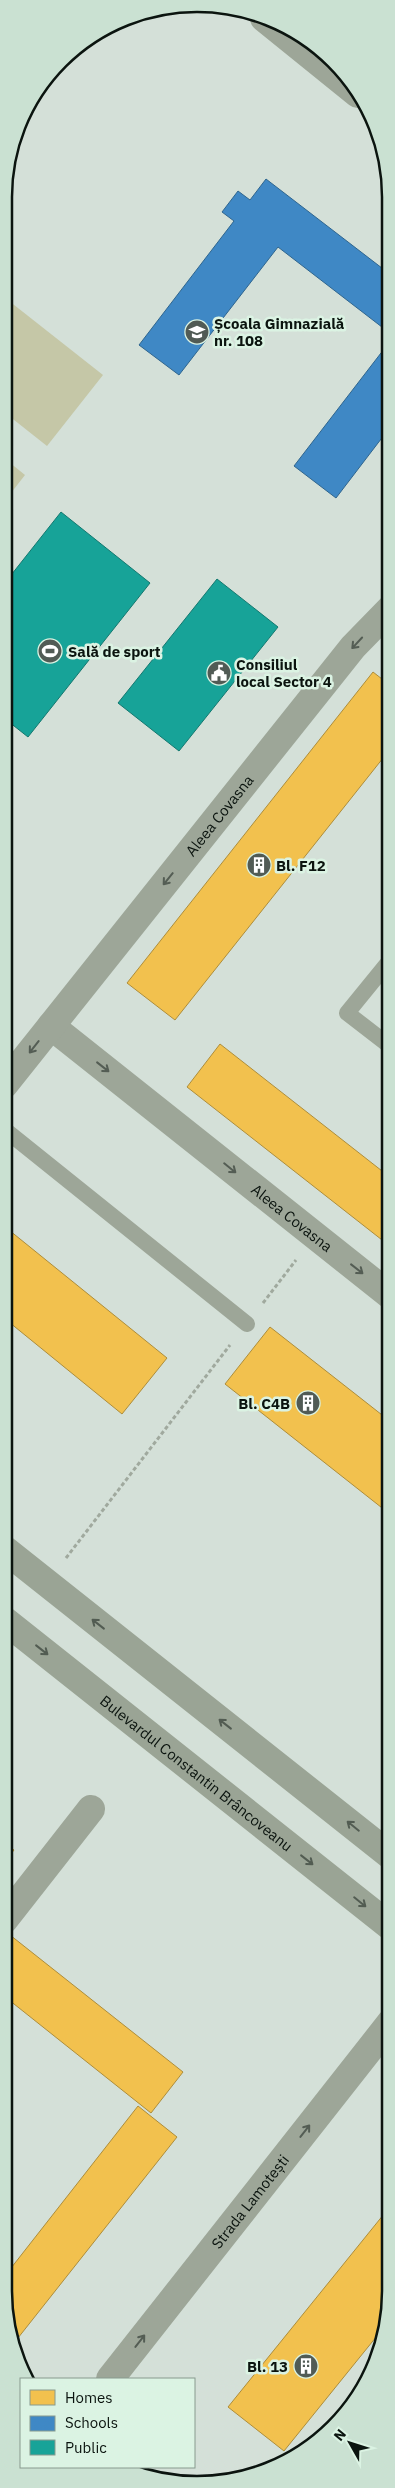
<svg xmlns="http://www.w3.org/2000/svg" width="395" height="2488" font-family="'IBM Plex Sans',sans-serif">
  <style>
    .green { fill: #c5c7a7 }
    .homes { fill: #f2c14e; stroke: #ad8d3b }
    .schools { fill: #3f88c5; stroke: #2f658e }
    .public { fill: #17a398; stroke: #13786f }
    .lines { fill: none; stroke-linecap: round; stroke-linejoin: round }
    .path { stroke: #a0a99e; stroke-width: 3; stroke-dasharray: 4 2.5; stroke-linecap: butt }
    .service { stroke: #9da698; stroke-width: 16 }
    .minor { stroke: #9da698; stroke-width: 28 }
    .secondary { stroke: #9aa495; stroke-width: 28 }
    .oneway { stroke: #545d54 }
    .oneway2 { stroke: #525c52 }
    .labels { text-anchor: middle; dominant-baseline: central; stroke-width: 5; stroke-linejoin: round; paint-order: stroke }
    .poi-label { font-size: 15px; font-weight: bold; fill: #0b140f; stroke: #dbf3e3; text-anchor: start }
    .street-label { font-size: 15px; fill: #0b140f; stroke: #dbf3e3 }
    .rim { fill: none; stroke: #0b140f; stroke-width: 2.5 }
  </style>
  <rect width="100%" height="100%" fill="#d4e0d8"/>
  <!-- green -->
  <g class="green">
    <polygon points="4,297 103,375 47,446 4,412"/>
    <polygon points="4,458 25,475 4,502"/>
  </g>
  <!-- homes -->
  <g class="homes">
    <polygon points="373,672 391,686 391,748 175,1020 127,983"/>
    <polygon points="220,1044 391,1178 391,1247 187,1087"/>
    <polygon points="4,1226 167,1358 122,1414 4,1318"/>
    <polygon points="270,1327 391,1422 391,1515 225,1384"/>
    <polygon points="4,1843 14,1850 4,1863"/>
    <polygon points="10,1935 183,2072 151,2113 4,1996 4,1942"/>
    <polygon points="138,2106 177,2137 14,2343 4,2290 4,2277"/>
    <polygon points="384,2214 391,2219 391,2303 385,2326 284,2451 228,2407"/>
  </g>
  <!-- schools -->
  <g class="schools">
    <polygon points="266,179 391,275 391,334 278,247 179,375 139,345 234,221 222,212 238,191 250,200"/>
    <polygon points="391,340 391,426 336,498 294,466"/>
  </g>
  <!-- public -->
  <g class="public">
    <polygon points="61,512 150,583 28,737 4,718 4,584"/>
    <polygon points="217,579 278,627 179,751 118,703"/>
  </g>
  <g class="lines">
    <!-- path -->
    <g class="path">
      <polyline points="263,1303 296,1260"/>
      <polyline points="66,1558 230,1345"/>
    </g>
    <!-- service -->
    <g class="service">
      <polyline points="391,959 347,1013 391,1047"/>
      <polyline points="4,1129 247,1324"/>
    </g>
    <!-- minor -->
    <g class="minor">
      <polyline points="264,18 358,94"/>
      <path id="s1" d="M51,1026L391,1296"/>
      <path id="s2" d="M4,1085L353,647L391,608"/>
      <polyline points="4,1920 91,1809"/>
      <path id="s3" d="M110,2379L391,2022"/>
    </g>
    <!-- secondary -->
    <g class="secondary">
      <polyline points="4,1549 391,1856"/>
      <path id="s4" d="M4,1620L391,1927"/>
    </g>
  </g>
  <!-- one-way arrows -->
  <defs><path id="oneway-shaft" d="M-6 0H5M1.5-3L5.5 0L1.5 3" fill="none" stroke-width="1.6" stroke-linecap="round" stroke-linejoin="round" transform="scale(1.25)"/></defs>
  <g class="oneway">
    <use href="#oneway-shaft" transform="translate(357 643) rotate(133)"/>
    <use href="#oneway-shaft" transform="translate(168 879) rotate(129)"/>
    <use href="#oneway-shaft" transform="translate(34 1047) rotate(128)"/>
    <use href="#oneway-shaft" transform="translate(103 1067) rotate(38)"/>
    <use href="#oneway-shaft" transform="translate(230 1168) rotate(39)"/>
    <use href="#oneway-shaft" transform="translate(357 1269) rotate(38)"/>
    <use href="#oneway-shaft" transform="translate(305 2131) rotate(-52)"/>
    <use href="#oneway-shaft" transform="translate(140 2341) rotate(-52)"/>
  </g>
  <g class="oneway2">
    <use href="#oneway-shaft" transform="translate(98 1624) rotate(-142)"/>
    <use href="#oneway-shaft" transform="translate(42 1650) rotate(38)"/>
    <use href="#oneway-shaft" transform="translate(225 1724) rotate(-142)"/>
    <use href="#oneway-shaft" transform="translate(353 1826) rotate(-141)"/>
    <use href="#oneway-shaft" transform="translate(307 1860) rotate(38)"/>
    <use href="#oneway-shaft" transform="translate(360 1902) rotate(39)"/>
  </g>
  <!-- icons -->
  <defs>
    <symbol id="school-disc" viewBox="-11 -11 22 22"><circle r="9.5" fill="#515b55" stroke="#dbf3e3"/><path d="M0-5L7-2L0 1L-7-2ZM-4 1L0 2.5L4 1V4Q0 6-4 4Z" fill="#fff"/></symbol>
    <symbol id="stadium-disc" viewBox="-11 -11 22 22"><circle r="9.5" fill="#515b55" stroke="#dbf3e3"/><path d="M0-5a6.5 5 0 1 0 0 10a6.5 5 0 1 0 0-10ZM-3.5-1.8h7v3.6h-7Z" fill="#fff"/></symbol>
    <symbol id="civic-disc" viewBox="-11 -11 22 22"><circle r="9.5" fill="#515b55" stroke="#dbf3e3"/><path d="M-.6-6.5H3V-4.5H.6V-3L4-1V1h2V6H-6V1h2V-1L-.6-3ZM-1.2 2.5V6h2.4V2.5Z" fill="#fff"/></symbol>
    <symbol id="building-disc" viewBox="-11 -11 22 22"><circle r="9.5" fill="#515b55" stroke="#dbf3e3"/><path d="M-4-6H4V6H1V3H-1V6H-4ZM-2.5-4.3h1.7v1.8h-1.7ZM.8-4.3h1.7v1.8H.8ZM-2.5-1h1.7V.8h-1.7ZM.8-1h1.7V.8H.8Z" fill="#fff"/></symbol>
  </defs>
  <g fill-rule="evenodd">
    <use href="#school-disc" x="183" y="318" width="28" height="28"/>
    <use href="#stadium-disc" x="36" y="637" width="28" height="28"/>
    <use href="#civic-disc" x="205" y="659" width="28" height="28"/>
    <use href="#building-disc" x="245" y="851" width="28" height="28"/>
    <use href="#building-disc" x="294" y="1389" width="28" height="28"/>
    <use href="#building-disc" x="292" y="2352" width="28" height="28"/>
  </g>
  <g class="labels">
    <!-- poi labels -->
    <g class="poi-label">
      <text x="214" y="323">Școala Gimnazială<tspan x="214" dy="17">nr. 108</tspan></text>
      <text x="68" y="651">Sală de sport</text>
      <text x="236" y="664">Consiliul<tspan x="236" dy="17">local Sector 4</tspan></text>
      <text x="276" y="865">Bl. F12</text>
      <text x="290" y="1403" text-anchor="end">Bl. C4B</text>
      <text x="288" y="2366" text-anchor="end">Bl. 13</text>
    </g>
    <!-- street labels -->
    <g class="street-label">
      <text stroke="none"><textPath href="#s2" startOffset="345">Aleea Covasna</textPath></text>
      <text stroke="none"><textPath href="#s1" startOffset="308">Aleea Covasna</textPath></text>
      <text stroke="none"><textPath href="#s4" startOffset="246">Bulevardul Constantin Brâncoveanu</textPath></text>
      <text stroke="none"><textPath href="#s3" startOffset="226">Strada Lamotești</textPath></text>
    </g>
  </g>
  <!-- crop -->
  <path d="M0 0H395V2488H0ZM197 12H197A185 185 0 0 1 382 197V2291A185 185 0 0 1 197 2476H197A185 185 0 0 1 12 2291V197A185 185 0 0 1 197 12Z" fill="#cae1d2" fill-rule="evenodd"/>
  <path class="rim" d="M197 12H197A185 185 0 0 1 382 197V2291A185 185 0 0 1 197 2476H197A185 185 0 0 1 12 2291V197A185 185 0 0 1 197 12Z"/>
  <!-- legend -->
  <rect x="20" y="2378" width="175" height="90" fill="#dbf3e3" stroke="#889a8e"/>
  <rect x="30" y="2390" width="25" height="15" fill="#f2c14e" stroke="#889a8e"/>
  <text x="65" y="2403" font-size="15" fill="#0b140f">Homes</text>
  <rect x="30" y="2416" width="25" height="15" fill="#3f88c5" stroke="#889a8e"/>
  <text x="65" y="2428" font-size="15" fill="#0b140f">Schools</text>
  <rect x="30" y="2440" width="25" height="15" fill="#17a398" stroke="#889a8e"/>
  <text x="65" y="2453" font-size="15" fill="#0b140f">Public</text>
  <!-- north arrow -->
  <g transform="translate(350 2443) rotate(309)" stroke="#dbf3e3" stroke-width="4" paint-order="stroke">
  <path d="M0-4L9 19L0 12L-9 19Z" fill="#0b140f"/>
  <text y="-8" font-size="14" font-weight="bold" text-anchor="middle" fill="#0b140f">N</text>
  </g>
</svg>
